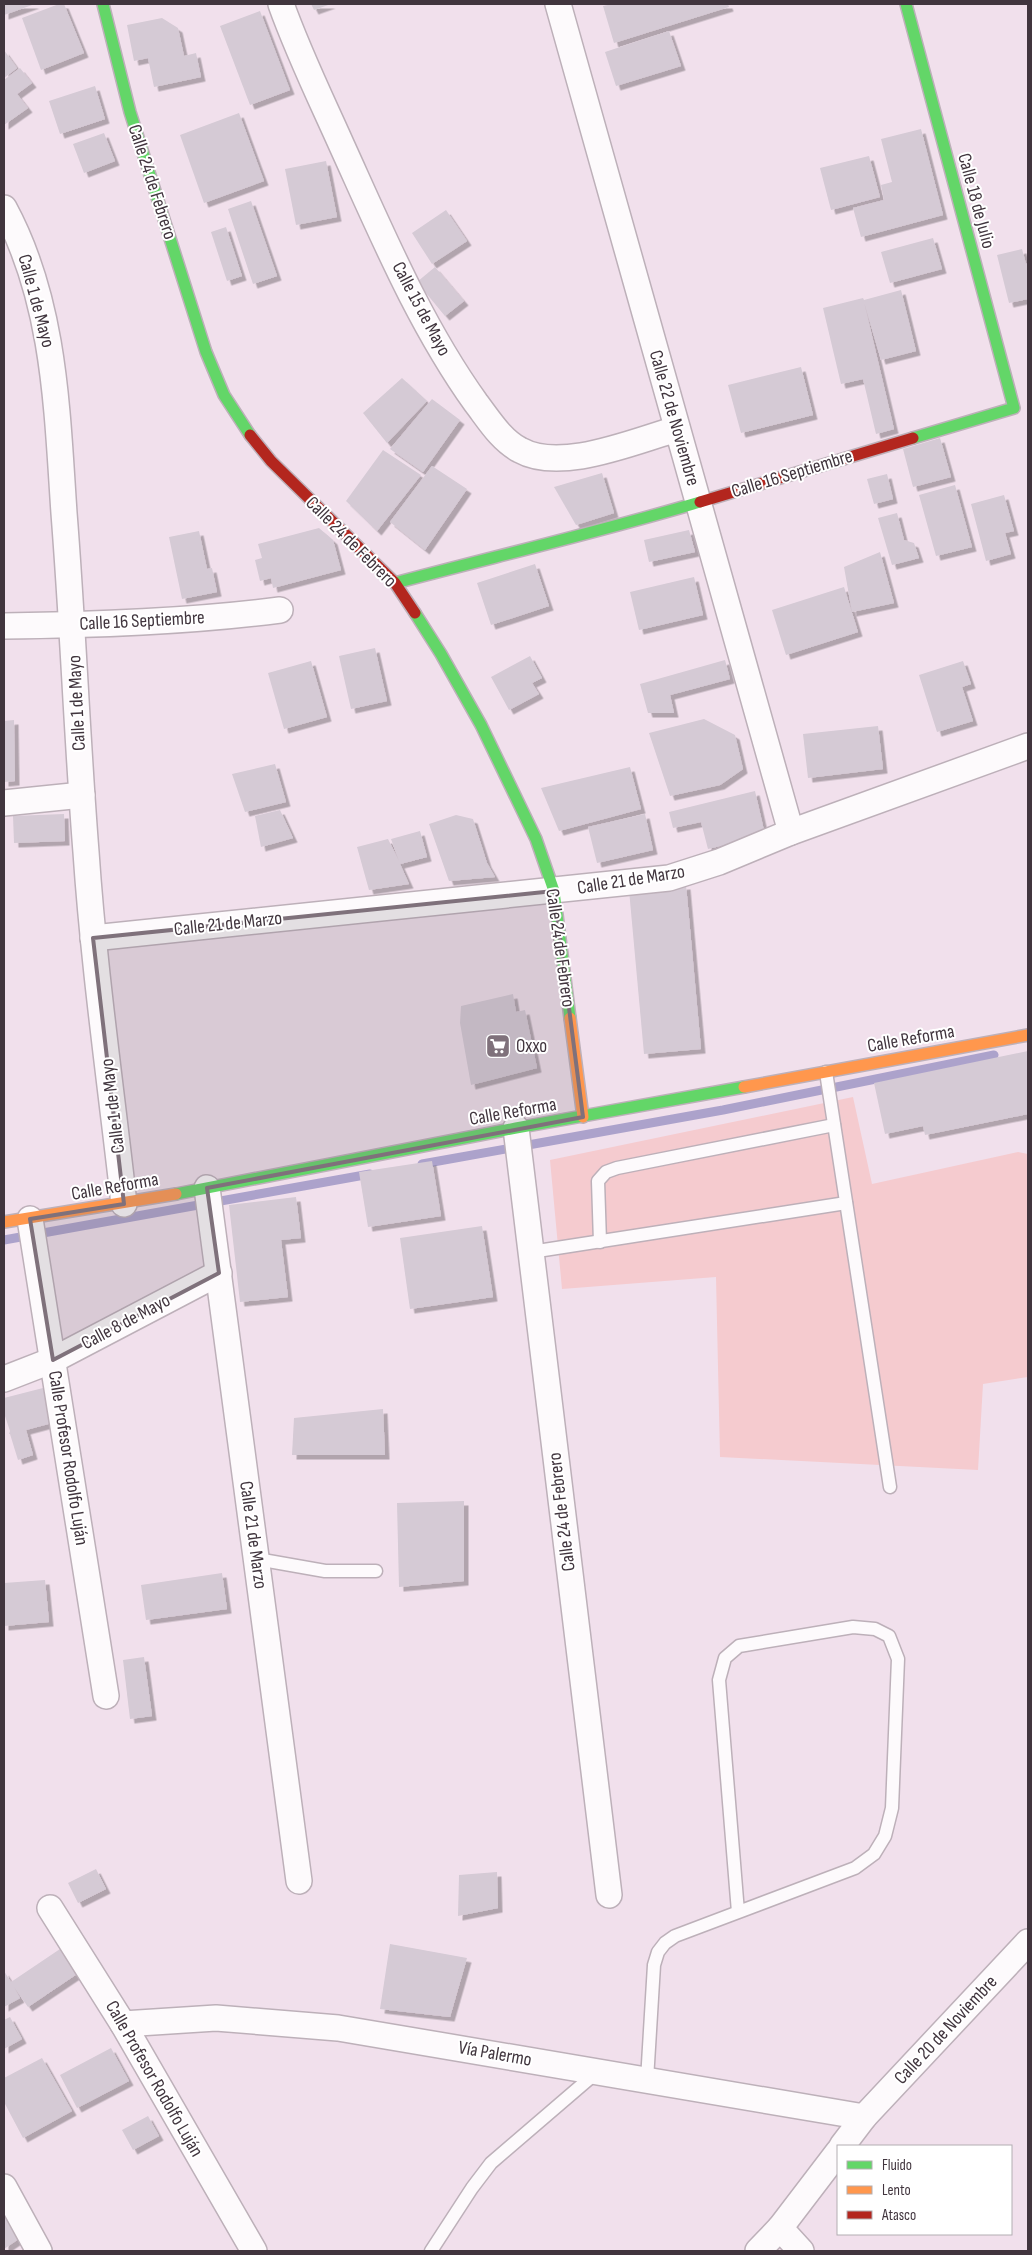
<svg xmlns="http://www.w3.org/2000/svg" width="1032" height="2255" font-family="'Sofia Sans Condensed',sans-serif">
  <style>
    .green { fill: #f5cbcf }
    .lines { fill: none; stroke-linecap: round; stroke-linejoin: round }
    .stream { stroke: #aca2cb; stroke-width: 9 }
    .building { fill: #d5cad5; filter: url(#shadow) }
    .lane-casing { stroke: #bdb0b9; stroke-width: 15 }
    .street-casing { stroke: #bdb0b9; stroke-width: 28 }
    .fast-casing { stroke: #bdb0b9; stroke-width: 14 }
    .slow-casing { stroke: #bdb0b9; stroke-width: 14 }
    .jam-casing { stroke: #bdb0b9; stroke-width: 14 }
    .lane { stroke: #fdfafc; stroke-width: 12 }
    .street { stroke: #fdfafc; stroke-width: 25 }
    .fast { stroke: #63d668; stroke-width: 11 }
    .slow { stroke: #ff974d; stroke-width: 11 }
    .jam { stroke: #b3261e; stroke-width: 11 }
    .marked { fill: #7f717b; fill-opacity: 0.2; stroke: #7f717b; stroke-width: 4; stroke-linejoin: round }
    .labels { text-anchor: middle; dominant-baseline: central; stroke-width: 4; stroke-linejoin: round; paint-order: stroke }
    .street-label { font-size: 19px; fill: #41353e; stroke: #fff }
    .poi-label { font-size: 19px; fill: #41353e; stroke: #fff; text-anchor: start }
  </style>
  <defs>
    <filter id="shadow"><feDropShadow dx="4.5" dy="4.5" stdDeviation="0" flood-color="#0004"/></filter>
  </defs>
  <rect width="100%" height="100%" fill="#f1e0ec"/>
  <!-- green -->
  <polygon class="green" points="853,1097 872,1184 1018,1152 1028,1154 1028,1377 983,1384 978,1470 720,1457 716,1277 562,1289 550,1160"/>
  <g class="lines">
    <!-- stream -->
    <g class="stream">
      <polyline points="422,1164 723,1110 994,1055"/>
      <polyline points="4,1240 370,1174"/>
    </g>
  </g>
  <!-- building -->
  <g class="building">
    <polygon points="4,4 35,4 4,15"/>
    <polygon points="59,4 64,4 84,53 41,70 22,18"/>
    <polygon points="311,4 331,4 314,10"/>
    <polygon points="612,4 728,4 729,7 614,43 603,6"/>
    <polygon points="260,11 290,90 250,105 220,26"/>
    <polygon points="162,18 178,28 184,56 196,53 201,77 154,87 148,58 134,61 127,25"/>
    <polygon points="669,31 681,66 616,86 605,52"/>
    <polygon points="4,50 17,68 4,78"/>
    <polygon points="20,68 32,83 17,94 28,108 4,125 4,80"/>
    <polygon points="95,86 105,119 60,134 49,101"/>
    <polygon points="239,113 264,181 204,203 180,135"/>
    <polygon points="921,129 943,215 861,237 853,208 884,200 881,185 892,182 881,139"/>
    <polygon points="104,133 115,161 84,173 73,144"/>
    <polygon points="869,156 880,197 831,210 820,168"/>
    <polygon points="326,161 337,217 296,225 285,169"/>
    <polygon points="251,201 277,276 253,284 228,209"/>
    <polygon points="446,210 467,241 432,264 412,233"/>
    <polygon points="226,227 242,276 227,281 211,232"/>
    <polygon points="933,238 942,269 890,283 881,252"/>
    <polygon points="1022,249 1026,264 1028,263 1028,299 1009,303 997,255"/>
    <polygon points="435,267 464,301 445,316 417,282"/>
    <polygon points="901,290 916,351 881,360 864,302 894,429 876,434 863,379 841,384 823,308 863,298 864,300"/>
    <polygon points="801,367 813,415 741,433 728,385"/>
    <polygon points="402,378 427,401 387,443 363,413"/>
    <polygon points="432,399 460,420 423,472 390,449"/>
    <polygon points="940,438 951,477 913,487 903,449"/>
    <polygon points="383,450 421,475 377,531 346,501"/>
    <polygon points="432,466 467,489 425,550 390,522"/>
    <polygon points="602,473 614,513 576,525 554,487"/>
    <polygon points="887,474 893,499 874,504 867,479"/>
    <polygon points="955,485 972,547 936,556 919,495"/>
    <polygon points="1004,495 1014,531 1005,533 1011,554 986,561 971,504"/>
    <polygon points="897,513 904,540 914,543 919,558 892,565 878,518"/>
    <polygon points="319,528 333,540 341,570 273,588 271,578 260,581 255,560 262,558 258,544"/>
    <polygon points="689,530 695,552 649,562 644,540"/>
    <polygon points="199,531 207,569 212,568 217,592 182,599 169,537"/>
    <polygon points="880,552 894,603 852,612 844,567"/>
    <polygon points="535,564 549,606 491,625 477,583"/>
    <polygon points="694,577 703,615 639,630 630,592"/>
    <polygon points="844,587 858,632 786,655 772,610"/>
    <polygon points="375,648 387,701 351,709 339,656"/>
    <polygon points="530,656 542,678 532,683 539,694 509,710 491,677"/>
    <polygon points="725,660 730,679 670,695 674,713 648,713 640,684"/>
    <polygon points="311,661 327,717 284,729 268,673"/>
    <polygon points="963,661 971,684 962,687 973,721 937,732 919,675"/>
    <polygon points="704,719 735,735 743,769 720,785 670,796 649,733"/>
    <polygon points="14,720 15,781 4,782 4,721"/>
    <polygon points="878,726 883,769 808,778 803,734"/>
    <polygon points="275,764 286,802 245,812 232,774"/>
    <polygon points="630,767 641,809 559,831 541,788"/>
    <polygon points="755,791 765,835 708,849 701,822 673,828 669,812"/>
    <polygon points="280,810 293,838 261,847 255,816"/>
    <polygon points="64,814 65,841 14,843 13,816"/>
    <polygon points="645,814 653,850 597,863 588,827"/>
    <polygon points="456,815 473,819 487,863 495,877 449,881 429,824"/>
    <polygon points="420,831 427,857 400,864 409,884 369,890 357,847 388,839 399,861 391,839"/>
    <polygon points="686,885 701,1049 644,1054 629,890"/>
    <polygon points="513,994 516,1012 525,1010 537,1068 471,1085 460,1023 461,1006"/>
    <polygon points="1028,1051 1028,1114 925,1135 923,1126 885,1134 874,1083"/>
    <polygon points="432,1161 441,1216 368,1227 359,1172"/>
    <polygon points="296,1197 301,1238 281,1240 288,1297 240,1302 229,1205"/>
    <polygon points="482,1226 493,1297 410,1309 400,1238"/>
    <polygon points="43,1388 52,1423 26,1430 33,1455 18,1460 10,1434 9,1434 10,1431 4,1413 4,1398"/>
    <polygon points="383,1409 385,1455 292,1455 294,1418"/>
    <polygon points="464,1501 464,1581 399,1587 397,1503"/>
    <polygon points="222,1573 227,1609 146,1620 141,1585"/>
    <polygon points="45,1580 49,1622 4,1626 4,1583"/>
    <polygon points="144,1657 152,1716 130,1719 123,1660"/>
    <polygon points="96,1869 106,1889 78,1903 68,1883"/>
    <polygon points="497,1872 498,1908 458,1916 459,1875"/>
    <polygon points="390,1944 467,1958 450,2017 380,2009"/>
    <polygon points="60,1949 77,1974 28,2007 14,1987 20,1998 4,2007 4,1971 11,1982"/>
    <polygon points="10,2017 22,2039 4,2049 4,2020"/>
    <polygon points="111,2048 129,2081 77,2108 60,2075"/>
    <polygon points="42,2058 72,2111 23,2138 4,2102 4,2078"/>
    <polygon points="148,2116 159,2136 133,2150 122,2130"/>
    <polygon points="4,2214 20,2238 4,2249"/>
  </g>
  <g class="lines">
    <defs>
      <g id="lane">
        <polyline points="826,1072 890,1487"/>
        <polyline points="600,1242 598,1181 606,1172 617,1168 834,1125"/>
        <polyline points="531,1252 846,1203"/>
        <polyline points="257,1559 325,1571 376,1571"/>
        <polyline points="647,2080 654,1965 658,1952 665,1943 675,1936 855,1868 874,1854 885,1836 892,1808 898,1659 889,1636 875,1629 853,1627 739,1646 725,1658 719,1680 738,1912"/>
        <polyline points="431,2251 472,2188 491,2163 597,2072"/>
      </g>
      <g id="street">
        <path d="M281,4C298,52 321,99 342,146C382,234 420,325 476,403C489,420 501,440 520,450C561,473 634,441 677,429"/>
        <polyline points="558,4 791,832"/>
        <path d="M4,208C55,302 57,410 64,513C73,626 77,739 86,852C94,970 111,1087 124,1204"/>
        <path d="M4,626C96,625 189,622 280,610"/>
        <polyline points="4,803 82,795"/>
        <polyline points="93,938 669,878 719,862 791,832 1028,746"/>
        <polyline points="516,1128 609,1895"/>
        <polyline points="207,1188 299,1881"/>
        <polyline points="30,1219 106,1696"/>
        <polyline points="4,1379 53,1360 219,1273"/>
        <polyline points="50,1908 123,2024 254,2251"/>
        <polyline points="123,2024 216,2018 338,2028 864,2117"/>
        <polyline points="842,2146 864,2117 1028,1942"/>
        <polyline points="4,2187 39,2251"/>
        <polyline points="758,2251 780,2228"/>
        <polyline points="801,2251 780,2228 838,2152"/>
      </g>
      <g id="fast">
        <polyline points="103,4 130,112 206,352 224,395 250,435"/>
        <polyline points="906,4 1014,408 913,438"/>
        <path d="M395,583C497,556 599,532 700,502"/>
        <polyline points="415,613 441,654 481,725 536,839 554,891 570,1018"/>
        <polyline points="176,1194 516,1128 744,1087"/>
      </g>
      <g id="slow">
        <polyline points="570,1018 583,1117"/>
        <polyline points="744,1087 1028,1035"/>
        <polyline points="4,1222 176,1194"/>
      </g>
      <g id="jam">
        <polyline points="250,435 271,461 395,583 415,613"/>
        <polyline points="700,502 913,438"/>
      </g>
    </defs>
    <!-- lane casing -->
    <use href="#lane" class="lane-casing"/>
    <!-- street casing -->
    <use href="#street" class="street-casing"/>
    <!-- fast casing -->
    <use href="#fast" class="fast-casing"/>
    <!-- slow casing -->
    <use href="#slow" class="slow-casing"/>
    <!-- jam casing -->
    <use href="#jam" class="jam-casing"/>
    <!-- lane -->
    <use href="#lane" class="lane"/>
    <!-- street -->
    <use href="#street" class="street"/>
    <!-- fast -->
    <use href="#fast" class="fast"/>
    <!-- slow -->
    <use href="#slow" class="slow"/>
    <!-- jam -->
    <use href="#jam" class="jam"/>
  </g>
  <!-- marked area -->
  <path class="marked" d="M554,891L583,1117L207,1188L219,1273L53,1360L30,1219L124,1204L93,938Z"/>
  <!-- icons -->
  <defs>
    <symbol id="supermarket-square" viewBox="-11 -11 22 22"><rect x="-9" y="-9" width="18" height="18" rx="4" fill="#7f717b" stroke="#fff"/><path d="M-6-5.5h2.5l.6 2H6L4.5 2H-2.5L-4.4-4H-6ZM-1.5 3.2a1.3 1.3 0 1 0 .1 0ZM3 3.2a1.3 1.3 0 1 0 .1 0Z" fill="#fff"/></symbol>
  </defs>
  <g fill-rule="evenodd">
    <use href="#supermarket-square" x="484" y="1032" width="28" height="28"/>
  </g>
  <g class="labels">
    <!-- street labels -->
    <g class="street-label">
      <text transform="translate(152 182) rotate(72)">Calle 24 de Febrero</text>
      <text transform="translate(976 201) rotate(75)">Calle 18 de Julio</text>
      <text transform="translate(36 301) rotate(75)">Calle 1 de Mayo</text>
      <text transform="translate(421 309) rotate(62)">Calle 15 de Mayo</text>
      <text transform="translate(674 418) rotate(74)">Calle 22 de Noviembre</text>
      <text transform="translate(792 474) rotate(-17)">Calle 16 Septiembre</text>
      <text transform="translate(351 542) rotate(45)">Calle 24 de Febrero</text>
      <text transform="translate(142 621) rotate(-3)">Calle 16 Septiembre</text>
      <text transform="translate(77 703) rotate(-93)">Calle 1 de Mayo</text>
      <text transform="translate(631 880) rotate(-9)">Calle 21 de Marzo</text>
      <text transform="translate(228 924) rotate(-6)">Calle 21 de Marzo</text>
      <text transform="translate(560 948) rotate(82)">Calle 24 de Febrero</text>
      <text transform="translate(911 1039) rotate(-10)">Calle Reforma</text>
      <text transform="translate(113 1106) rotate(-97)">Calle 1 de Mayo</text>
      <text transform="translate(513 1112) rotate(-10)">Calle Reforma</text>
      <text transform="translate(115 1187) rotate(-10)">Calle Reforma</text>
      <text transform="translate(126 1322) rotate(-28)">Calle 8 de Mayo</text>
      <text transform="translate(68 1458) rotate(81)">Calle Profesor Rodolfo Luján</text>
      <text transform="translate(562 1512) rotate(-97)">Calle 24 de Febrero</text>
      <text transform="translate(253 1535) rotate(82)">Calle 21 de Marzo</text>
      <text transform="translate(946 2030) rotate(-47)">Calle 20 de Noviembre</text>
      <text transform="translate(495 2054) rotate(10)">Vía Palermo</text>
      <text transform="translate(154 2079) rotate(60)">Calle Profesor Rodolfo Luján</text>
    </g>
    <!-- poi labels -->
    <g class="poi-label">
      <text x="516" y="1046">Oxxo</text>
    </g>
  </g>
  <!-- border -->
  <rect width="1032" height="2255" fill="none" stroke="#41353e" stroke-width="10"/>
  <!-- legend -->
  <rect x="837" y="2145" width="175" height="90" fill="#ffffff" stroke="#b3aeb2"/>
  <rect x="847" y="2161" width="25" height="8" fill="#63d668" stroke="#b3aeb2"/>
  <text x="882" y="2170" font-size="15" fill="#41353e">Fluido</text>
  <rect x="847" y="2186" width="25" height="8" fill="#ff974d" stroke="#b3aeb2"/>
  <text x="882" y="2195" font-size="15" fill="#41353e">Lento</text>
  <rect x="847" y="2211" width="25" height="8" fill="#b3261e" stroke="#b3aeb2"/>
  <text x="882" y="2220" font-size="15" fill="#41353e">Atasco</text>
</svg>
